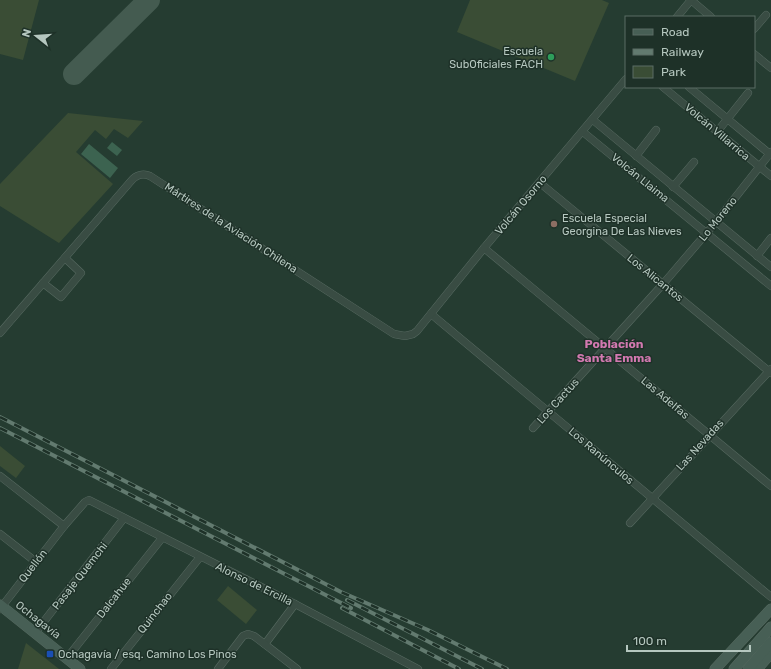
<svg xmlns="http://www.w3.org/2000/svg" width="771" height="669" font-family="Rubik,sans-serif">
  <style>
    .green { fill: #3a4d35 }
    .water { fill: #3c6350 }
    .lines { fill: none; stroke-linecap: round; stroke-linejoin: round }
    .taxiway { stroke: #445b50; stroke-width: 22 }
    .street-casing { stroke: #576a61; stroke-width: 8 }
    .secondary-casing { stroke: #576a61; stroke-width: 11 }
    .street { stroke: #394c43; stroke-width: 7 }
    .secondary { stroke: #475f55; stroke-width: 10 }
    .rail-casing { stroke: #627a6f; stroke-width: 4 }
    .rail { stroke: #1e3128; stroke-width: 2.5; stroke-dasharray: 8; stroke-linecap: butt }
    .leisure-dot { fill: #2e9e5b; stroke: #1e3128; stroke-width: 1.5 }
    .education-dot { fill: #8d6e63; stroke: #1e3128; stroke-width: 1.5 }
    .transit-dot { fill: #1a4fb4; stroke: #1e3128; stroke-width: 1.5 }
    .labels { text-anchor: middle; dominant-baseline: central; stroke-width: 3; stroke-linejoin: round; paint-order: stroke }
    .poi-label { font-size: 11px; fill: #b5c7bf; stroke: #1e3128; text-anchor: start }
    .street-label { font-size: 11px; fill: #b5c7bf; stroke: #1e3128 }
    .neighbourhood-label { font-size: 12px; font-weight: bold; fill: #d279b0; stroke: #1e3128 }
  </style>
  <rect width="100%" height="100%" fill="#253c31"/>
  <!-- green -->
  <g class="green">
    <polygon points="0,0 39,0 23,60 0,54"/>
    <polygon points="470,0 602,0 609,3 575,81 457,32"/>
    <polygon points="68,113 143,121 128,138 114,129 106,139 95,130 76,152 113,184 59,243 0,206 0,184"/>
    <polygon points="0,446 25,466 16,478 0,466"/>
    <polygon points="228,586 257,610 246,624 217,600"/>
    <polygon points="26,643 59,669 18,669"/>
  </g>
  <!-- water -->
  <g class="water">
    <polygon points="112,142 122,150 117,156 107,148"/>
    <polygon points="89,144 118,168 110,178 81,154"/>
  </g>
  <g class="lines">
    <!-- taxiway -->
    <polyline class="taxiway" points="74,74 149,0"/>
    <defs>
      <g id="street">
        <polyline points="691,0 711,17"/>
        <polyline points="677,17 691,0"/>
        <polyline points="754,29 766,15"/>
        <polyline points="754,54 771,68"/>
        <polyline points="663,87 771,176"/>
        <polyline points="689,87 771,155"/>
        <polyline points="593,120 771,267"/>
        <polyline points="583,132 771,286"/>
        <polyline points="717,132 748,93"/>
        <polyline points="636,156 656,130"/>
        <polyline points="540,183 771,373"/>
        <polyline points="673,187 694,162"/>
        <polyline points="484,248 771,486"/>
        <polyline points="757,256 771,238"/>
        <polyline points="43,283 61,297 81,273 65,258"/>
        <polyline points="431,314 771,597"/>
        <path d="M0,333L131,181C136,175 143,173 150,176L394,334L405,336L413,334L417,331L484,248L626,79"/>
        <polyline points="533,428 663,284 716,222 771,152"/>
        <polyline points="0,476 64,526"/>
        <polyline points="630,523 771,369"/>
        <polyline points="0,534 36,562"/>
        <polyline points="0,609 64,526 85,502 89,500 295,604 418,669"/>
        <polyline points="35,633 124,518"/>
        <polyline points="265,644 295,604"/>
        <polyline points="67,658 162,538"/>
        <polyline points="111,669 200,557"/>
        <polyline points="218,669 243,636 248,634 254,636 297,669"/>
      </g>
      <g id="secondary">
        <polyline points="0,605 80,669"/>
        <polyline points="758,668 771,653"/>
        <polyline points="715,669 771,609"/>
        <polyline points="734,669 771,627"/>
        <polyline points="748,669 771,642"/>
      </g>
    </defs>
    <!-- street casing -->
    <use href="#street" class="street-casing"/>
    <!-- secondary casing -->
    <use href="#secondary" class="secondary-casing"/>
    <!-- street -->
    <use href="#street" class="street"/>
    <!-- secondary -->
    <use href="#secondary" class="secondary"/>
    <defs>
      <g id="rail">
        <polyline points="0,417 341,592 428,630 507,669"/>
        <polyline points="0,428 351,608"/>
        <polyline points="347,600 482,669"/>
        <polyline points="342,608 459,669"/>
      </g>
    </defs>
    <!-- rail casing -->
    <use href="#rail" class="rail-casing"/>
    <!-- rail -->
    <use href="#rail" class="rail"/>
  </g>
  <!-- markers -->
  <circle class="leisure-dot" cx="551" cy="57" r="4"/>
  <circle class="education-dot" cx="554" cy="224" r="4"/>
  <rect class="transit-dot" x="46" y="650" width="8" height="8" rx="2"/>
  <g class="labels">
    <!-- poi labels -->
    <g class="poi-label">
      <text x="543" y="51" text-anchor="end">Escuela<tspan x="543" dy="13">SubOficiales FACH</tspan></text>
      <text x="562" y="218">Escuela Especial<tspan x="562" dy="13">Georgina De Las Nieves</tspan></text>
      <text x="58" y="654">Ochagavía / esq. Camino Los Pinos</text>
    </g>
    <!-- street labels -->
    <g class="street-label">
      <text transform="translate(717 132) rotate(40)">Volcán Villarrica</text>
      <text transform="translate(640 178) rotate(39)">Volcán Llaima</text>
      <text transform="translate(521 205) rotate(-50)">Volcán Osorno</text>
      <text transform="translate(718 219) rotate(-51)">Lo Moreno</text>
      <text transform="translate(231 228) rotate(33)">Mártires de la Aviación Chilena</text>
      <text transform="translate(655 278) rotate(39)">Los Alicantos</text>
      <text transform="translate(665 398) rotate(40)">Las Adelfas</text>
      <text transform="translate(558 401) rotate(-48)">Los Cactus</text>
      <text transform="translate(700 445) rotate(-48)">Las Nevadas</text>
      <text transform="translate(601 456) rotate(40)">Los Ranúnculos</text>
      <text transform="translate(33 566) rotate(-52)">Quellón</text>
      <text transform="translate(80 576) rotate(-52)">Pasaje Quemchi</text>
      <text transform="translate(254 584) rotate(26)">Alonso de Ercilla</text>
      <text transform="translate(114 598) rotate(-52)">Dalcahue</text>
      <text transform="translate(155 613) rotate(-52)">Quinchao</text>
      <text transform="translate(38 620) rotate(38)">Ochagavía</text>
    </g>
    <!-- neighbourhood labels -->
    <g class="neighbourhood-label">
      <text x="614" y="344">Población<tspan x="614" dy="14">Santa Emma</tspan></text>
    </g>
  </g>
  <!-- legend -->
  <rect x="625" y="16" width="130" height="72" fill="#1e3128" stroke="#5a6d64"/>
  <rect x="633" y="29" width="20" height="6" fill="#475f55" stroke="#5a6d64"/>
  <text x="661" y="36" font-size="12" fill="#b5c7bf">Road</text>
  <rect x="633" y="49" width="20" height="6" fill="#627a6f" stroke="#5a6d64"/>
  <text x="661" y="56" font-size="12" fill="#b5c7bf">Railway</text>
  <rect x="633" y="66" width="20" height="12" fill="#3a4d35" stroke="#5a6d64"/>
  <text x="661" y="76" font-size="12" fill="#b5c7bf">Park</text>
  <!-- north arrow -->
  <g transform="translate(36 36) rotate(287)" stroke="#1e3128" stroke-width="3" paint-order="stroke">
  <path d="M0-3L7 15L0 10L-7 15Z" fill="#b5c7bf"/>
  <text y="-6" font-size="11" font-weight="bold" text-anchor="middle" fill="#b5c7bf">N</text>
  </g>
  <!-- scale -->
  <path d="M627 645v6h123v-6" fill="none" stroke="#b5c7bf" stroke-width="2"/>
  <text x="633" y="645" font-size="12" fill="#b5c7bf" stroke="#1e3128" stroke-width="3" paint-order="stroke">100 m</text>
</svg>
